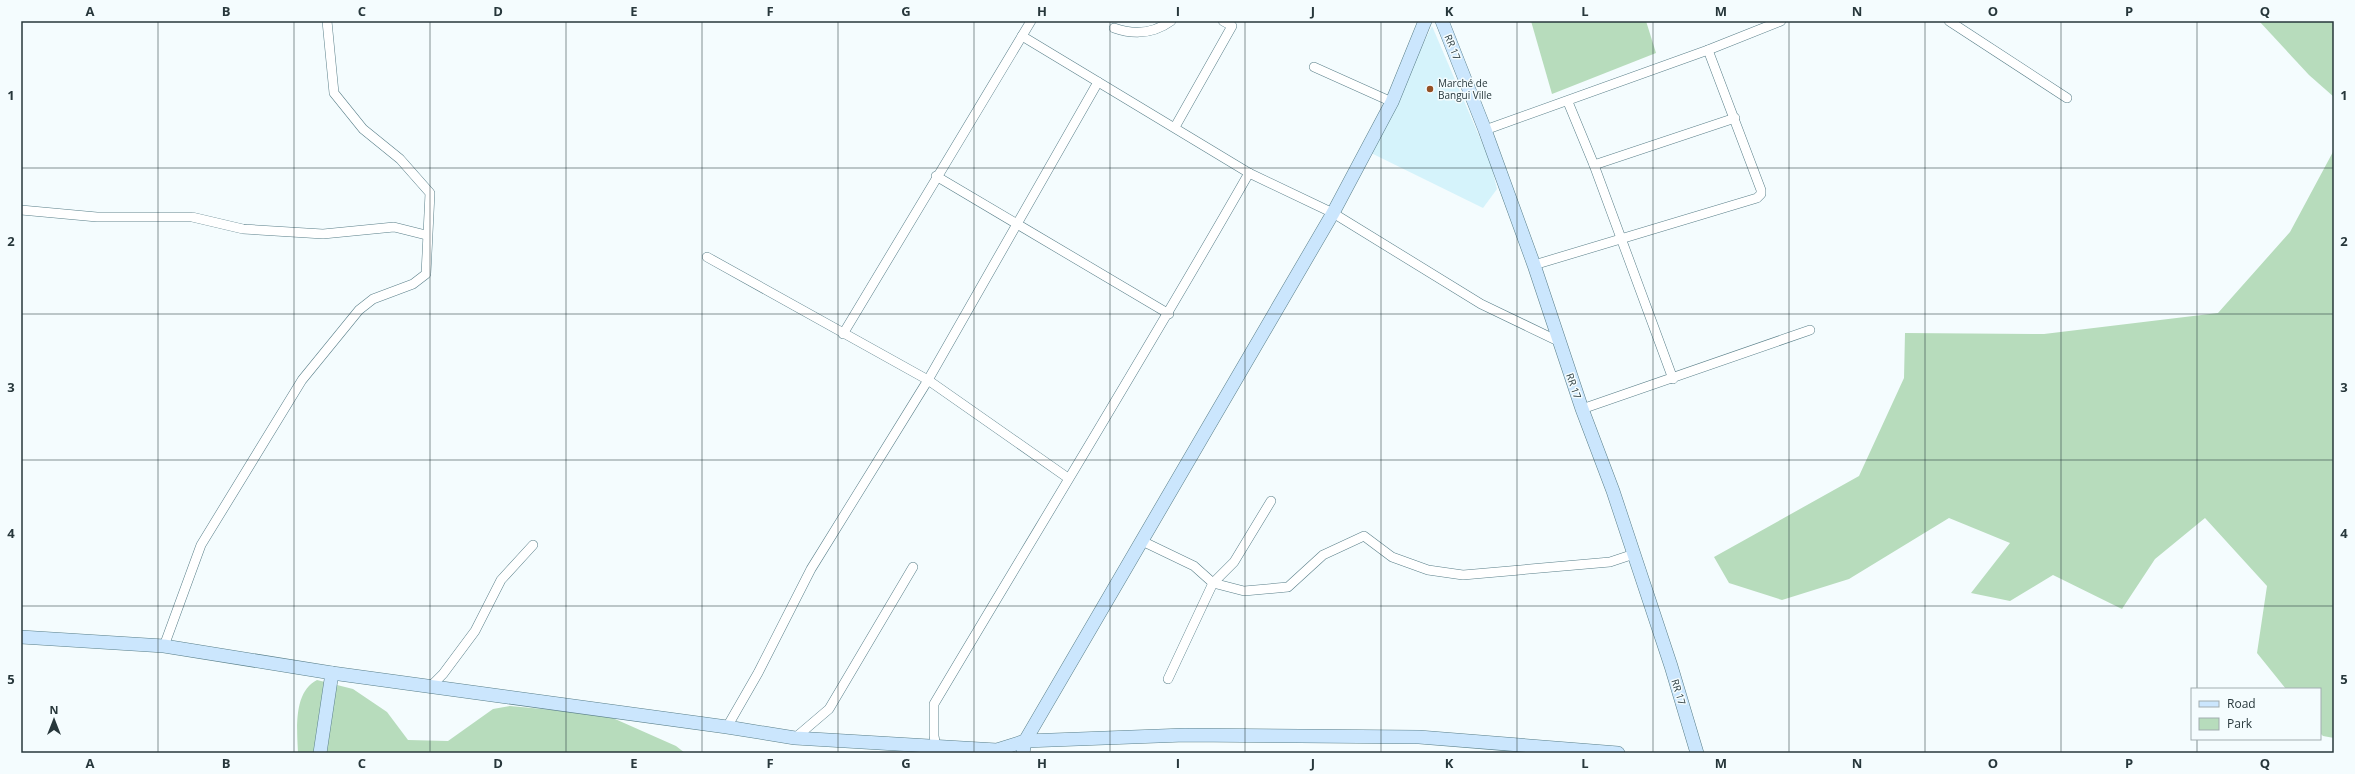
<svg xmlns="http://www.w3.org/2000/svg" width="2355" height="774" font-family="'Open Sans',sans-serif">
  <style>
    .built { fill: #d5f3fb }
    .green { fill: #b7dcbc }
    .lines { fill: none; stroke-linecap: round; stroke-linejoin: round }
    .street-casing { stroke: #597f89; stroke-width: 10 }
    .secondary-casing { stroke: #597f89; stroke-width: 14 }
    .street { stroke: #fff; stroke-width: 9 }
    .secondary { stroke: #cbe6fd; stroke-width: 13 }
    .grid { fill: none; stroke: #27373b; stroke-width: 1; stroke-opacity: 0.55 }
    .poi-dot { fill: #944f24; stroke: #f4fcfe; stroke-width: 1.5 }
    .labels { text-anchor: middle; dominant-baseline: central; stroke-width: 3; stroke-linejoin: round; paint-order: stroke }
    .street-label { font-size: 10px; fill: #27373b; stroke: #f4fcfe }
    .poi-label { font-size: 10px; fill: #27373b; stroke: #f4fcfe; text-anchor: start }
    .neatline { fill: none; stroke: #27373b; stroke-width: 1.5 }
    .grid-label { font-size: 13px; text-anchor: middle; font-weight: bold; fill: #27373b }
  </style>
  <rect width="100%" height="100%" fill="#f4fcfe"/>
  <!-- built -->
  <polygon class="built" points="1432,26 1491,164 1497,189 1483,208 1369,152"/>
  <!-- green -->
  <g class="green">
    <polygon points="1531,21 1646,21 1656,53 1552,94"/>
    <polygon points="2259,21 2334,21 2334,97 2309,75"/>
    <polygon points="2334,150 2334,738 2323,736 2320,733 2320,689 2286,689 2257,653 2267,586 2205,518 2155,559 2122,609 2053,575 2010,601 1971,593 2010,543 1949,518 1849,579 1782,600 1729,583 1714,557 1859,476 1904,378 1905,333 2044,334 2218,313 2290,232"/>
    <path d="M317,680L353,689L387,712L408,740L448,741L493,709L510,706L606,715L676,746L685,753H298C297,730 293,692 317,680Z"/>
  </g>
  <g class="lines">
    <defs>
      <g id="street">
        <polyline points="1949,21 2067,98"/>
        <path d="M1114,28C1134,35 1153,34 1171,21"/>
        <polyline points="1022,36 1249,173 1333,213 1481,304 1558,341"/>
        <polyline points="1314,67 1392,102"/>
        <polyline points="1568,102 1594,165 1673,379"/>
        <polyline points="1175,127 1232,26 1223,21"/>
        <polyline points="1485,130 1708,50 1781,21"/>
        <polyline points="1594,165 1735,118"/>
        <polyline points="936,176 1169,314"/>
        <polyline points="21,210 97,217 192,217 243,229 323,234 394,227 426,235"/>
        <polyline points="707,257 928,380 1068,478"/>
        <polyline points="1534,265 1757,198 1761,194 1761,190 1708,50"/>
        <polyline points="843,334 1031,21"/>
        <polyline points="1582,409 1810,330"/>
        <polyline points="1142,541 1194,566 1213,583 1244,591 1288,587 1323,555 1364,536 1392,557 1428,570 1463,575 1610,562 1634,554"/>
        <polyline points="164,646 201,545 302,380 359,310 373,299 413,284 426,274 430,193 400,159 363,129 334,93 327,21"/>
        <polyline points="1168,679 1213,583 1234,562 1271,501"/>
        <polyline points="431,686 443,674 475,631 501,580 533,545"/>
        <polyline points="727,727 758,673 811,569 928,380 1098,82"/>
        <polyline points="795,738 829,709 913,567"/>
        <path d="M936,747L934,736V704C1039,527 1147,352 1249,173"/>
      </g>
      <g id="secondary">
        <polyline points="1442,21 1485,130 1534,265 1582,409 1613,491 1671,666 1697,753"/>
        <polyline points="21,637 164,646 332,673 727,727 795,738 997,750 1025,741 1185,735 1419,737 1618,753"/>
        <polyline points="320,753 332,673"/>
        <polyline points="1023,753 1025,741 1333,213 1392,102 1425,21"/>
      </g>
    </defs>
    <!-- street casing -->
    <use href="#street" class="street-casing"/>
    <!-- secondary casing -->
    <use href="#secondary" class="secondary-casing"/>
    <!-- street -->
    <use href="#street" class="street"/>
    <!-- secondary -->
    <use href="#secondary" class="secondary"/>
  </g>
  <!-- grid -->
  <path class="grid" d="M158,21V753M294,21V753M430,21V753M566,21V753M702,21V753M838,21V753M974,21V753M1110,21V753M1245,21V753M1381,21V753M1517,21V753M1653,21V753M1789,21V753M1925,21V753M2061,21V753M2197,21V689M21,168H2334M21,314H2334M21,460H2334M21,606H2334M2197,739V753"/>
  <!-- markers -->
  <circle class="poi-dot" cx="1430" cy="89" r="4"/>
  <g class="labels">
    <!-- street labels -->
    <g class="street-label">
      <text transform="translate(1453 47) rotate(68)">RR 17</text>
      <text transform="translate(1574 386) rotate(71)">RR 17</text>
      <text transform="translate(1679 692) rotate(73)">RR 17</text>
    </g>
    <!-- poi labels -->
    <g class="poi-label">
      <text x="1438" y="83">Marché de<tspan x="1438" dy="12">Bangui Ville</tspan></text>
    </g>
  </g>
  <!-- border -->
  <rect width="2355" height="774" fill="none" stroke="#f4fcfe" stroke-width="44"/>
  <!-- legend -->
  <rect x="2191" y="688" width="130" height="52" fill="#f4fcfe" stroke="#a2adb0"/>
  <rect x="2199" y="701" width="20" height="6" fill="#cbe6fd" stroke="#a2adb0"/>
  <text x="2227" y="708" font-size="12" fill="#27373b">Road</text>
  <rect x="2199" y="718" width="20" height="12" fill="#b7dcbc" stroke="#a2adb0"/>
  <text x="2227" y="728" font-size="12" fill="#27373b">Park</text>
  <!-- north arrow -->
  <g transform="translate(54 720)" stroke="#f4fcfe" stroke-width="3" paint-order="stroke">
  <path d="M0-3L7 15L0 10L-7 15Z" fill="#27373b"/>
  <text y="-6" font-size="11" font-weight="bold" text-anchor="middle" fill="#27373b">N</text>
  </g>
  <rect x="22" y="22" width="2311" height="730" class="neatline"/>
  <g class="grid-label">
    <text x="90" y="16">A</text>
    <text x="226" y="16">B</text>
    <text x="362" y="16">C</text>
    <text x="498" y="16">D</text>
    <text x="634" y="16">E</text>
    <text x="770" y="16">F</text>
    <text x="906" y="16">G</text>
    <text x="1042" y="16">H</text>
    <text x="1178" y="16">I</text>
    <text x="1313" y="16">J</text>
    <text x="1449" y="16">K</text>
    <text x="1585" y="16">L</text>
    <text x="1721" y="16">M</text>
    <text x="1857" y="16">N</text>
    <text x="1993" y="16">O</text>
    <text x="2129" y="16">P</text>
    <text x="2265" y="16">Q</text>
    <text x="11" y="100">1</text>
    <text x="2344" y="100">1</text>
    <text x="11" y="246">2</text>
    <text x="2344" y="246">2</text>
    <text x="11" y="392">3</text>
    <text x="2344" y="392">3</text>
    <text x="11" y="538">4</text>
    <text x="2344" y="538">4</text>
    <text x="11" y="684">5</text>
    <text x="2344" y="684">5</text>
    <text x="90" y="768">A</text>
    <text x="226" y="768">B</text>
    <text x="362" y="768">C</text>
    <text x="498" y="768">D</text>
    <text x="634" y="768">E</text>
    <text x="770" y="768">F</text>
    <text x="906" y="768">G</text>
    <text x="1042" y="768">H</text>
    <text x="1178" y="768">I</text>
    <text x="1313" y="768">J</text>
    <text x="1449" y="768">K</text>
    <text x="1585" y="768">L</text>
    <text x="1721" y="768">M</text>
    <text x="1857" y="768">N</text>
    <text x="1993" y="768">O</text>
    <text x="2129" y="768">P</text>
    <text x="2265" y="768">Q</text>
  </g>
</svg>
